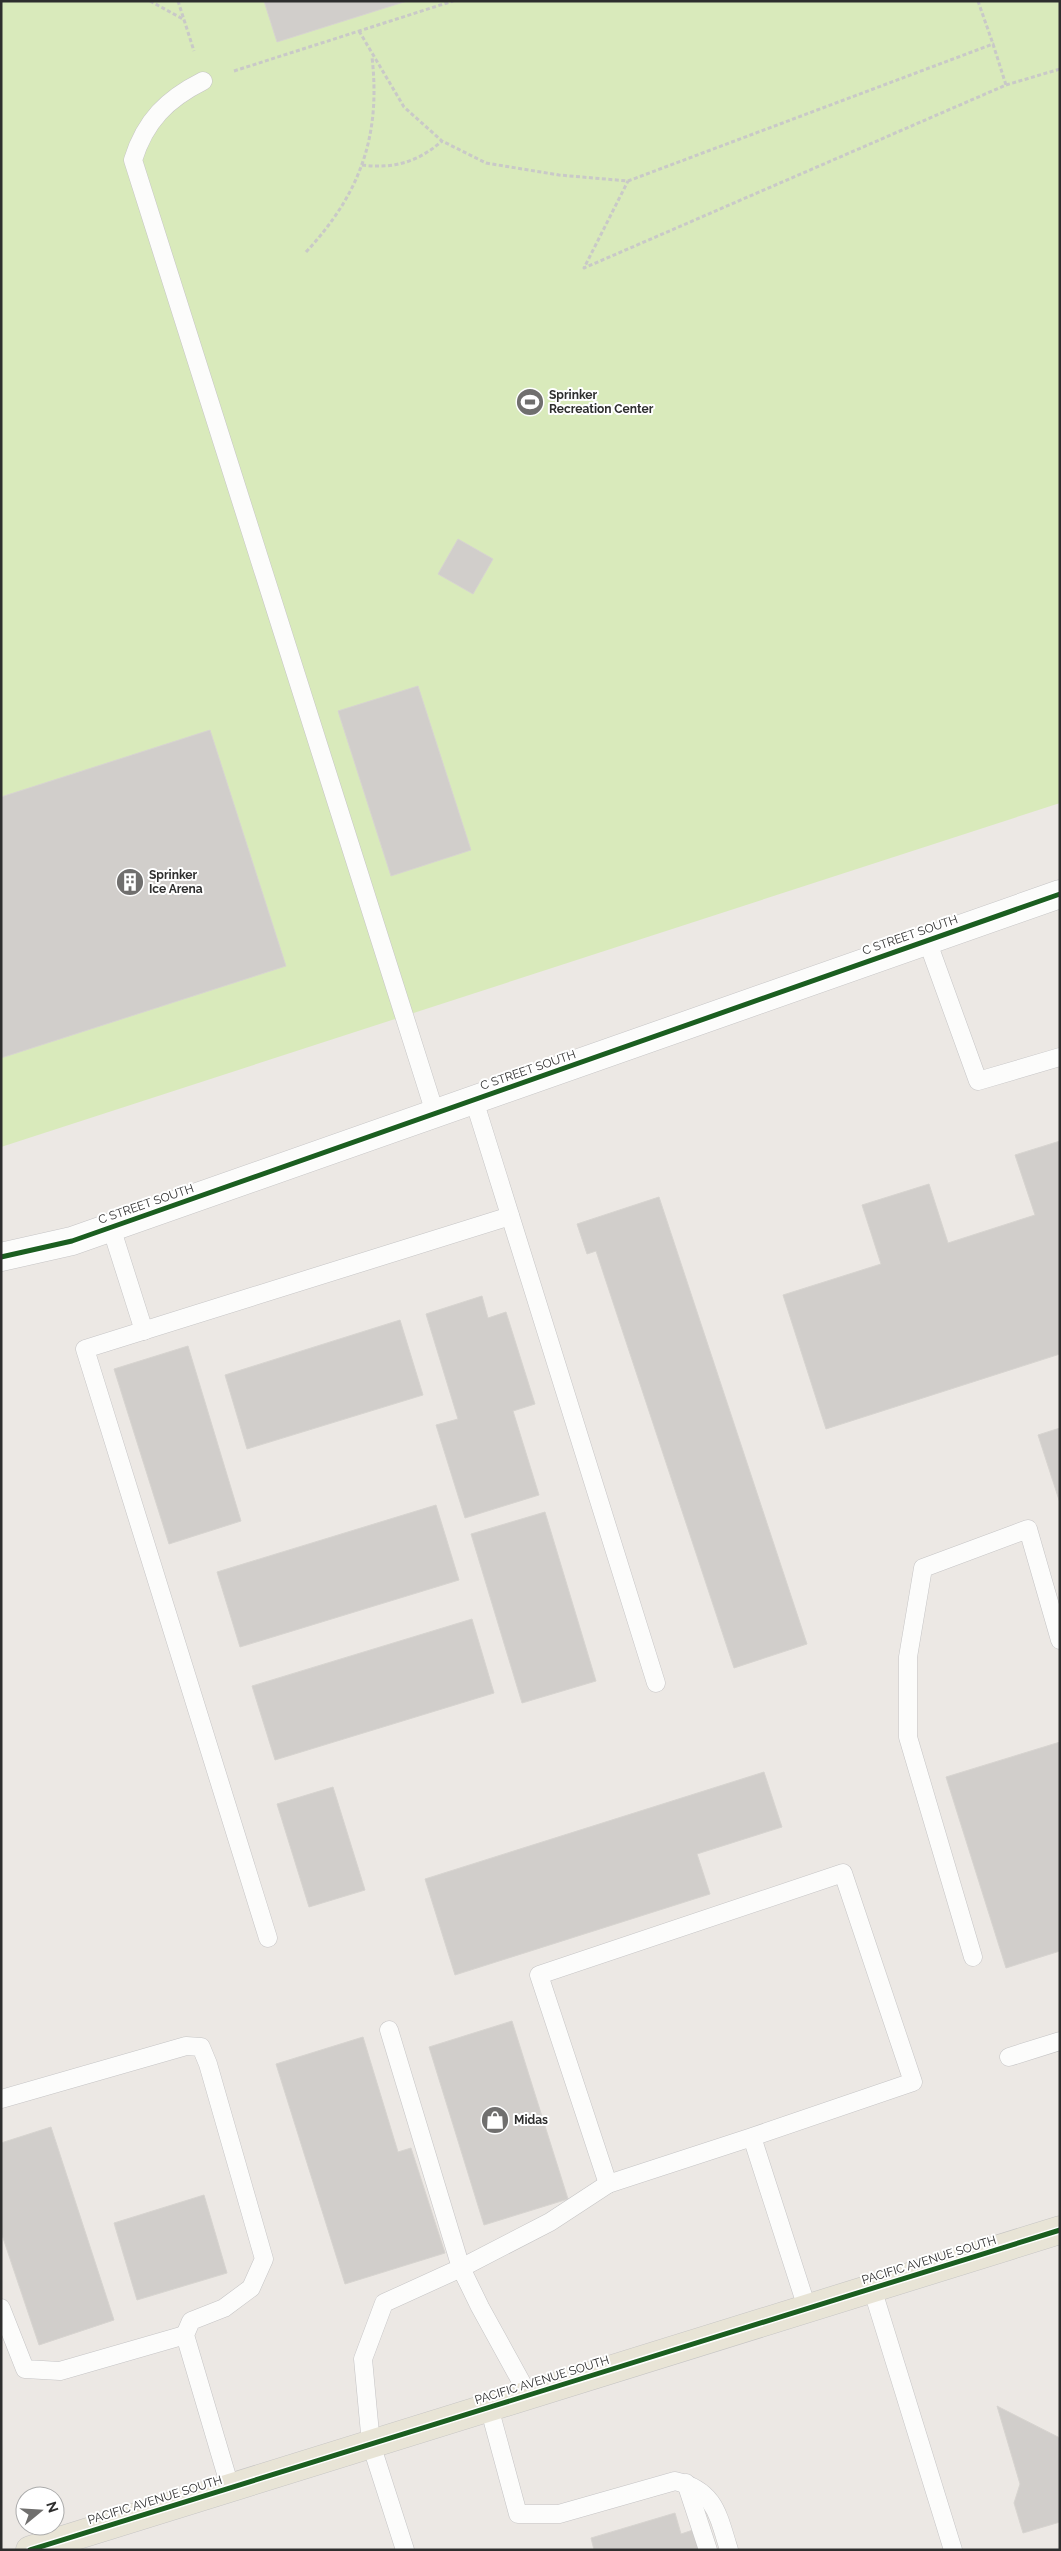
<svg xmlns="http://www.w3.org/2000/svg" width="1061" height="2551" font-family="Raleway,sans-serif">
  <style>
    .pitch { fill: #d9eabb }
    .building { fill: #d1cecb; stroke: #d7d4d0 }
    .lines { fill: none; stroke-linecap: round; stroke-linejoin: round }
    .lane-casing { stroke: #c5c4c5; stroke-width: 19 }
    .secondary-casing { stroke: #c5c4c5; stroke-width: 29 }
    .primary-casing { stroke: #c6c5c4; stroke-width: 29 }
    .path { stroke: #c9c9c8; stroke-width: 3; stroke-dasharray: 4 2.5; stroke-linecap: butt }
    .lane { stroke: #fcfcfb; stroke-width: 18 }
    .secondary { stroke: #fcfcfb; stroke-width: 28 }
    .primary { stroke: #e8e4d6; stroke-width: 28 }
    .cycleway-casing { stroke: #fff; stroke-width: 8 }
    .cycleway { stroke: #1b5e20; stroke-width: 5 }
    .labels { text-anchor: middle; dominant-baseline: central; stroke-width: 4; stroke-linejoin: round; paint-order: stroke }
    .poi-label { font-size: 12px; font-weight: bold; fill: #2e2e2e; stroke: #fff; text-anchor: start }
    .street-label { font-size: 12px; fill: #2e2e2e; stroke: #fff }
  </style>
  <rect width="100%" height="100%" fill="#ece8e4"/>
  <!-- pitch -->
  <polygon class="pitch" points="1,1 1060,1 1060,803 1,1147"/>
  <!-- building -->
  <g class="building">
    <polygon points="264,1 407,1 277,42"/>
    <polygon points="458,539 493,559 473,594 438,574"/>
    <polygon points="418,686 471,850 391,876 338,711"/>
    <polygon points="210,730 286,966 1,1058 1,797"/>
    <polygon points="1060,1141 1060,1354 826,1429 783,1295 881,1264 862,1205 929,1184 948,1243 1035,1215 1015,1155"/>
    <polygon points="659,1197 807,1644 734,1668 596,1251 587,1254 577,1224"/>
    <polygon points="482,1296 488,1318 506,1312 535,1404 513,1411 539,1495 465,1518 436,1425 458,1419 426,1314"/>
    <polygon points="400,1320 423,1395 247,1449 225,1375"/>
    <polygon points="188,1346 241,1521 169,1544 114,1369"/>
    <polygon points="1060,1428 1060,1503 1038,1435"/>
    <polygon points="436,1505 459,1580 240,1647 217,1572"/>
    <polygon points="545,1512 596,1681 522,1703 471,1534"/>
    <polygon points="472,1619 494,1693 275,1760 252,1686"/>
    <polygon points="1060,1742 1060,1951 1006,1968 946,1777"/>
    <polygon points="764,1772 782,1827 697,1854 710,1894 455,1975 425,1879"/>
    <polygon points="333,1787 365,1890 309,1907 277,1804"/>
    <polygon points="512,2021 568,2199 484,2225 429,2047"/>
    <polygon points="363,2037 398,2152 411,2148 445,2253 345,2284 276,2064"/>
    <polygon points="51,2127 114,2320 39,2345 1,2232 1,2143"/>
    <polygon points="204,2195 227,2273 137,2300 114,2223"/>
    <polygon points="997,2406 1060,2438 1060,2522 1023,2533 1014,2503 1020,2484"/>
    <polygon points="675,2513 681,2534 693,2530 699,2550 594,2550 591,2538"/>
  </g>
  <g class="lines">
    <defs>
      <g id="lane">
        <path d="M203,81C167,99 145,121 133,160L435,1113"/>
        <polyline points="927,940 978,1081 1060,1057"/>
        <polyline points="474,1100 656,1683"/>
        <polyline points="111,1227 144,1331"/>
        <polyline points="268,1938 85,1349 510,1216"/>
        <polyline points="973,1957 908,1737 908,1657 923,1568 1028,1529 1060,1640"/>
        <polyline points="389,2030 461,2268 384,2303 363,2359 371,2444 405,2550"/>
        <polyline points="1009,2057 1060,2041"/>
        <polyline points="1,2099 186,2046 201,2047 208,2064 264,2259 251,2288 224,2308 191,2321 185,2335 230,2487"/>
        <polyline points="752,2137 608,2184 539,1975 843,1873 913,2082 752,2137 807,2308"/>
        <polyline points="872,2288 953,2550"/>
        <polyline points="1,2308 25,2369 60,2371 185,2335"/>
        <polyline points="529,2396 480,2307 461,2268 550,2222 608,2184"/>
        <path d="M489,2407L518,2514H559L675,2481C715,2490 718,2515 729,2550"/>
        <polyline points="686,2483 708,2550"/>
      </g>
      <polyline id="secondary" points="1,1257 72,1241 1060,894"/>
      <polyline id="primary" points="30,2550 1060,2230"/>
    </defs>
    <!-- lane casing -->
    <use href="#lane" class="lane-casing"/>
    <!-- secondary casing -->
    <use href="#secondary" class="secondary-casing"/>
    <!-- primary casing -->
    <use href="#primary" class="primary-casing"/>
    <!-- path -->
    <g class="path">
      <polyline points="150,1 183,19"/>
      <polyline points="178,1 194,51"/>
      <polyline points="978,1 993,44"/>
      <polyline points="359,31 404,107 442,141 486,163 559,175 628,181 993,44 1006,85 584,268 628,181"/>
      <polyline points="234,71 453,1"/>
      <polyline points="1006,85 1060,69"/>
      <path d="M362,165C394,169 418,162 442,141"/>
      <path d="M306,252C360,194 381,136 372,57"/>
    </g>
    <!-- lane -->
    <use href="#lane" class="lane"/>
    <!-- secondary -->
    <use href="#secondary" class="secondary"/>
    <!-- primary -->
    <use href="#primary" class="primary"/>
    <defs>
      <g id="cycleway">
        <polyline points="1,1257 72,1241 1060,894"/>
        <polyline points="30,2550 1060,2230"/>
      </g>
    </defs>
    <!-- cycleway casing -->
    <use href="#cycleway" class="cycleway-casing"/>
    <!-- cycleway -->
    <use href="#cycleway" class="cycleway"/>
  </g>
  <!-- icons -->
  <defs>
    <symbol id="stadium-disc" viewBox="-11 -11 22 22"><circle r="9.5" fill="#706f6e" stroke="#fff"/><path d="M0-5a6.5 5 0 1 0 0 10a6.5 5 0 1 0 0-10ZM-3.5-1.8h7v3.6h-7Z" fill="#fff"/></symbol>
    <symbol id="building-disc" viewBox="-11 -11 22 22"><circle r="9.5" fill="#706f6e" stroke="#fff"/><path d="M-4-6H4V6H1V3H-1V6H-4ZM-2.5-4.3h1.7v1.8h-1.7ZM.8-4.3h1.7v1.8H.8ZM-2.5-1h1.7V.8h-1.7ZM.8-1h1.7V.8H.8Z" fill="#fff"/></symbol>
    <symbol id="shop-disc" viewBox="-11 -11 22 22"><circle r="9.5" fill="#706f6e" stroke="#fff"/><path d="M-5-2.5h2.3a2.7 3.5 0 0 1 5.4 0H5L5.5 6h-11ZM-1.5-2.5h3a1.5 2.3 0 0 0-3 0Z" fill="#fff"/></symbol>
  </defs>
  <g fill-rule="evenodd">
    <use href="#stadium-disc" x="514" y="386" width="32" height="32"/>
    <use href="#building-disc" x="114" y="866" width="32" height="32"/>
    <use href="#shop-disc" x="479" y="2104" width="32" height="32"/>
  </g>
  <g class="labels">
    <!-- poi labels -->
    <g class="poi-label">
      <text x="549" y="395">Sprinker<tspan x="549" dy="14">Recreation Center</tspan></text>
      <text x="149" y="875">Sprinker<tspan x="149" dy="14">Ice Arena</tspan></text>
      <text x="514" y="2120">Midas</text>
    </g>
    <!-- street labels -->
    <g class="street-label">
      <text transform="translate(910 935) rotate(-19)">C STREET SOUTH</text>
      <text transform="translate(528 1070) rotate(-19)">C STREET SOUTH</text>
      <text transform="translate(146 1204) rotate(-19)">C STREET SOUTH</text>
      <text transform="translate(929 2260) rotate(-17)">PACIFIC AVENUE SOUTH</text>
      <text transform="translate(542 2380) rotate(-17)">PACIFIC AVENUE SOUTH</text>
      <text transform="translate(155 2500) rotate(-17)">PACIFIC AVENUE SOUTH</text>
    </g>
  </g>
  <!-- border -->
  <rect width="1061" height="2551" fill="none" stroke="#2e2e2e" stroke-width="5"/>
  <!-- north arrow -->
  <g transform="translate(40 2511) rotate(72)"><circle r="24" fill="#ffffff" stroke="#ababab"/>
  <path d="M0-4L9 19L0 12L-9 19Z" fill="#706f6e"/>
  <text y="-8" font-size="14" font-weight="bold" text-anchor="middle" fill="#2e2e2e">N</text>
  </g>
</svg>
